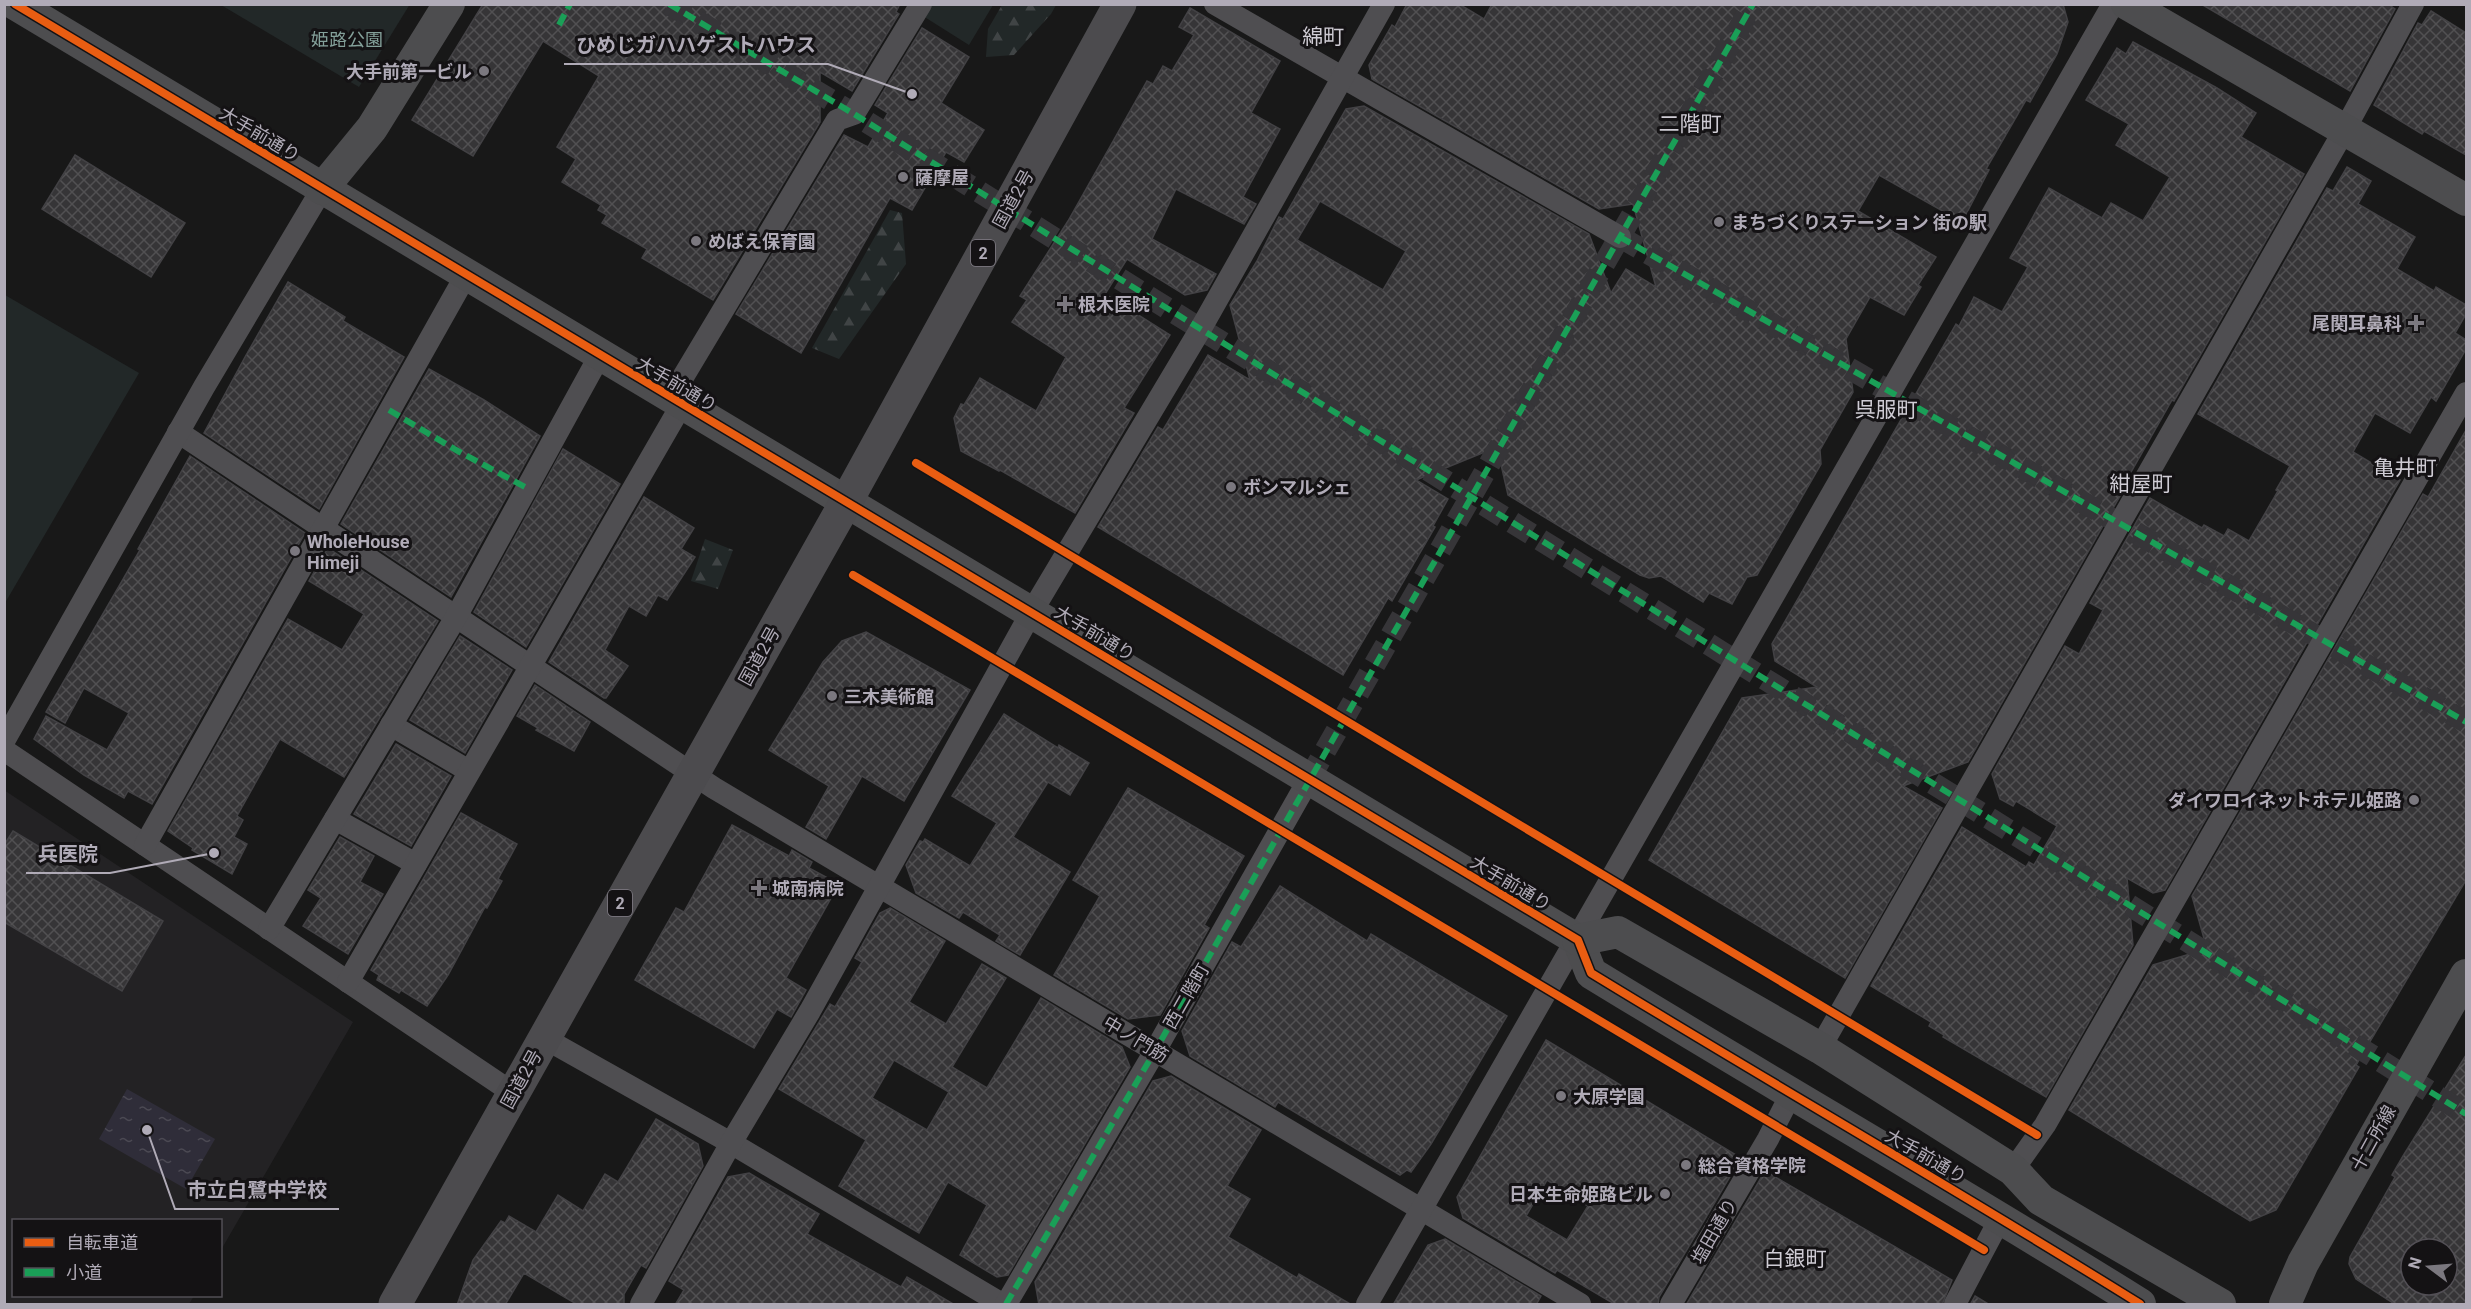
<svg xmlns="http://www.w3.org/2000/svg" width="2471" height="1309" font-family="Roboto,'Noto Sans JP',sans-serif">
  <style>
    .built { fill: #232224 }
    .green { fill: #222828 }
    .forest { fill: url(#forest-firs) }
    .water { fill: url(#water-ripples) }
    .building { fill: url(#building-cross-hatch); stroke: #424144; stroke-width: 1.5; fill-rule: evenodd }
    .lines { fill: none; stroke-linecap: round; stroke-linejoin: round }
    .street-tunnel { stroke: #363538; stroke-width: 22; stroke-dasharray: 22 11; stroke-linecap: butt }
    .street { stroke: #4f4e51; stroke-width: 22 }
    .secondary { stroke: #4d4d4f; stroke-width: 32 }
    .highway { stroke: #4c4b4e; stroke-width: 33 }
    .quiet { stroke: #1a9f57; stroke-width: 6; stroke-dasharray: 12 6; stroke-linecap: butt }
    .cycleway-casing { stroke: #141214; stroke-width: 11 }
    .cycleway { stroke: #e95d12; stroke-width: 8 }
    .poi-dot { fill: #7b787f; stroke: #141214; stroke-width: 2 }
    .labels { text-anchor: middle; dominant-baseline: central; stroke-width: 6; stroke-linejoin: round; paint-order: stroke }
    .shield { fill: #141214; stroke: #817d86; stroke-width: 1.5 }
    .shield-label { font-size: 16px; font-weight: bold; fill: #b0abb7 }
    .park-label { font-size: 18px; fill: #84a09a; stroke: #141214 }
    .poi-label { font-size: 18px; font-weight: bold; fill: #b0abb7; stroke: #141214; text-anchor: start }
    .street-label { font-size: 18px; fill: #b0abb7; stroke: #141214 }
    .quarter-label { font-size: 21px; fill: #cfccd4; stroke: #141214 }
    .leader { fill: none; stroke: #b0abb7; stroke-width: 2 }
    .callout-dot { fill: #b0abb7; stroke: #141214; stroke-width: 2 }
    .callout-label { font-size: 20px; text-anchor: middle; font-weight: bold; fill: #b0abb7; stroke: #141214; stroke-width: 6; stroke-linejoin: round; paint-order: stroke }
  </style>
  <defs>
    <pattern id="forest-firs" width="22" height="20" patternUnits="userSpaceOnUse" patternTransform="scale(1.5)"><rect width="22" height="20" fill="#222828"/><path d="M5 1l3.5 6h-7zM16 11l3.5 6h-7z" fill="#404445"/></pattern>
    <pattern id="water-ripples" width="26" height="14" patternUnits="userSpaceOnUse" patternTransform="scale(1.5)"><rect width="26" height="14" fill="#2f2d39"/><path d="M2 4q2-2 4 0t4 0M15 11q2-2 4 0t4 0" fill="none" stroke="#4b4953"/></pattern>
    <pattern id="building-cross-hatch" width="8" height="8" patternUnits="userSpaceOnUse" patternTransform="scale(1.5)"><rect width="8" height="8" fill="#363537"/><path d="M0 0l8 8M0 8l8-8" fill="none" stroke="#515052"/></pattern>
  </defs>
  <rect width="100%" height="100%" fill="#181818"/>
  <!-- built -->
  <polygon class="built" points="4,790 353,1022 221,1250 220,1220 14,1220 14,1296 194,1296 189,1304 5,1304"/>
  <!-- green -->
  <g class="green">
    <polygon points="410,4 359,87 221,5"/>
    <polygon points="930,5 993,5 969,45 923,16"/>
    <polygon points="5,295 139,373 5,603"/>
  </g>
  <!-- forest -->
  <g class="forest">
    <polygon points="1002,5 1056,5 1051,14 1014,55 986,57 988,29"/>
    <polygon points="890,210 902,213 906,264 839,359 812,348"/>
    <polygon points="705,539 733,550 718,589 691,581"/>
  </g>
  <!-- water -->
  <polygon class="water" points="127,1089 215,1139 186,1189 99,1139"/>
  <!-- building -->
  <g class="building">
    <polygon points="483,4 900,4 896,12 899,14 852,91 820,72 820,122 713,300 642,258 647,249 602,223 607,215 598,210 601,205 562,182 576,159 557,147 599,76 543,41 473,156 412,120"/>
    <path d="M1407,4H1459L1484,19L1492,4H2063L2068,22L2057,54L2030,102L2026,100L1986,169L1989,170L1962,222L1879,175L1858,211L1936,257L1918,285L1921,287L1904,315L1870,297L1846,339L1853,392L1820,450L1821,464L1757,575L1747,577L1732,604L1709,593L1703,602L1661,576L1649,578L1640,575L1508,495L1497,447L1416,480L1448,499L1433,526L1435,527L1392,601L1388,598L1343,675L1098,527L1158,427L1163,430L1208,355L1250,380L1230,305L1257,261L1279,217L1283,219L1346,109L1364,106L1589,234L1611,293L1626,269L1656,287L1633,204L1599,209L1372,79L1369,65L1392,25L1395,27ZM1320,201L1406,251L1383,290L1297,240Z"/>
    <polygon points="2201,4 2388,4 2395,9 2350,91"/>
    <polygon points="1190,8 1280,61 1251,113 1280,129 1243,197 1256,204 1244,224 1176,189 1152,239 1216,274 1207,290 1185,295 1127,259 1105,294 1170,335 1124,408 1134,413 1075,513 1000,470 999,471 961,451 954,418 961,404 964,405 980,378 1036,411 1066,357 1012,322 1027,300 1020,296 1068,221 1147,81 1153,84 1163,66 1172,71 1194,35 1179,27"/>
    <polygon points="2431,11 2466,33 2466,155 2424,131 2422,134 2374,105 2418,23 2422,25"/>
    <polygon points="922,28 969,57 941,103 984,130 964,162 946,152 912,210 890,198 801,353 736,314 844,135 868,147 888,113 875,105"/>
    <polygon points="2133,42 2217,88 2256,113 2241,137 2304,174 2174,401 2172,400 2130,474 2132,475 1968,762 1903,786 1942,808 1845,978 1649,860 1742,698 1817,687 1775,661 1772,644 1956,324 1959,326 1974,297 2002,312 2028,267 2010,258 2049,188 2102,218 2111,203 2143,221 2170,177 2116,145 2129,124 2086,100 2117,48 2126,54"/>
    <polygon points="75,155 185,223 151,277 42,209"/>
    <polygon points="2347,167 2371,181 2358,204 2415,237 2397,269 2434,291 2436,287 2466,305 2466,314 2455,333 2466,340 2466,349 2436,401 2431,397 2410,433 2375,413 2353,452 2400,480 2165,890 2153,893 2127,878 2133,945 2046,1097 1943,1037 1944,1035 1929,1026 1931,1022 1871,986 1962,827 2026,867 2029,862 2034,865 2057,826 2016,801 2013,806 2000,799 1992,774 2065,646 2079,654 2103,610 2090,603 2150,498 2202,528 2204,525 2224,536 2228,529 2249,541 2278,491 2276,490 2290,466 2198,414 2327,188 2333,191"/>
    <polygon points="288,282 345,317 343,321 404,357 319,509 204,433 245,357"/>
    <polygon points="429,369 484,400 540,436 451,597 341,524"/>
    <polygon points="2466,430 2466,880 2356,1065 2359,1067 2276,1210 2250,1221 2069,1110 2153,965 2207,949 2192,896 2423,494 2428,497"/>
    <polygon points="563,449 620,484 526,647 474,612"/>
    <polygon points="190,456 305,533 152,804 128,791 124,798 84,775 34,739 46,716 107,750 129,713 84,688 65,723 46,712 140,550 138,549"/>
    <polygon points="644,497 694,528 681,549 695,557 667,600 658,595 646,616 629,606 605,650 628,666 606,698 604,698 549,662"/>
    <polygon points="328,548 438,621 344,777 280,739 237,816 243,820 234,837 247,844 232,874 192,850 193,848 168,831 288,619 342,650 364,614 309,581"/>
    <polygon points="866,632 970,690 904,801 862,776 826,839 806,827 829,786 769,750 823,662 842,641"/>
    <polygon points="460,636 512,670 465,753 410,720"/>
    <polygon points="535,685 590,722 574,751 536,730 538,728 517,716"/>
    <polygon points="1004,714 1058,748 1059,745 1089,763 1070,795 1048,782 1013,837 1070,872 1020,955 996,941 1000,935 963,912 959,918 916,893 906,865 920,841 923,842 925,839 970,866 997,823 952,796"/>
    <polygon points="396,744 451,776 411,846 354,814"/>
    <polygon points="1128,788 1244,856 1204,925 1209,928 1160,1015 1128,1019 1054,975 1100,896 1073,880"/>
    <polygon points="461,813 517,844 498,879 502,881 487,908 485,907 448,975 427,1006 401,990 399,993 377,980 379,975 371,970"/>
    <polygon points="732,825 789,856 792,850 812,862 809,868 839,884 786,978 806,990 791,1017 777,1009 754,1048 635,980 676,908 684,912"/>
    <polygon points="13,831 163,921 122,991 4,922 4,845"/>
    <polygon points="340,837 374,856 360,882 383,894 348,954 303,926 321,898 308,890"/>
    <polygon points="1280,886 1367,941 1371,934 1507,1016 1431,1144 1411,1172 1407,1170 1400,1175 1278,1102 1275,1107 1190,1056 1182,1031 1232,942 1241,947"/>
    <path d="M890,908L945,941L909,1002L946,1024L982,964L1006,978L952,1067L987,1088L1041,998L1122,1047L1130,1067L1008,1275L997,1277L960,1255L987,1205L948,1182L919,1233L839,1186L866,1140L779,1089L830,1004L835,1007L862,962L855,958L880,913ZM894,1060L949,1092L927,1130L872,1098Z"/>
    <path d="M1546,1040L1741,1158L1659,1297L1658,1305H1616L1557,1270L1555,1273L1463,1218L1457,1197ZM1547,1180L1588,1206L1567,1240L1526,1216Z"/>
    <path d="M2466,1055V1305H2396L2356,1279L2349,1264L2350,1257L2395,1177L2392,1175L2403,1156ZM2411,1249H2447V1285H2411Z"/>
    <polygon points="1171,1076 1261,1130 1227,1186 1250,1199 1228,1237 1297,1278 1299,1274 1352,1305 1039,1305 1035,1282 1153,1081"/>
    <polygon points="656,1119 698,1144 703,1166 646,1268 641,1265 624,1294 624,1305 578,1305 524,1273 505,1305 457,1305 473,1260 501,1221 505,1223 509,1216 536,1232 558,1195 583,1211 605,1174 618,1182"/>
    <polygon points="1765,1171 1952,1280 1942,1305 1686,1305"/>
    <polygon points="749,1173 819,1214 807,1234 901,1287 907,1277 955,1305 675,1305 684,1290 669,1281 728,1177"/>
    <polygon points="1445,1239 1541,1296 1536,1305 1393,1305 1428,1245"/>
    <polygon points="1975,1296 1990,1305 1970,1305"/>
  </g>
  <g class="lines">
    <!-- street-tunnel -->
    <g class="street-tunnel">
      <polyline points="669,4 854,114 2466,1114"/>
      <polyline points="1620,237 2466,722"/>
      <polyline points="1309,779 1753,4"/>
    </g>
    <!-- street -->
    <g class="street">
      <polyline points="1215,4 1620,237"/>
      <polyline points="671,397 837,120 854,114 921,4"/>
      <polyline points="178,432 714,788 1580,1304"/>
      <polyline points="391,725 469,771"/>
      <polyline points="4,741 204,387 322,189"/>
      <polyline points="4,750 513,1093"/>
      <polyline points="335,819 416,864"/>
      <polyline points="145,845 466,275"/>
      <polyline points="269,929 456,617 600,355"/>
      <polyline points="348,982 682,404"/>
      <polyline points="544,1038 731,1143 1002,1304"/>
      <polyline points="1820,1048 2345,129 2413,4"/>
      <polyline points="2013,1170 2045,1125 2466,393"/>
      <polyline points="641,1304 731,1143 810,1011 1031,613 1200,330 1384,4"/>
      <polyline points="1006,1304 1155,1051 1309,779"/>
      <polyline points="1367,1304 2113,4"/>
      <polyline points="1671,1304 1768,1139 1791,1094"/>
      <polyline points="1955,1304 2001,1217"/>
    </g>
    <!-- secondary -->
    <g class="secondary">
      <path d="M15,4L1578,940L1591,973C1774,1085 1959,1191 2140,1304"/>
      <polyline points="2127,4 2466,200"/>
      <polyline points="322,189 372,128 449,4"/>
      <polyline points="1578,940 1618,932 1820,1048 2013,1170 2041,1200 2220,1304"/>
      <polyline points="2285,1304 2303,1263 2466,975"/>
    </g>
    <!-- highway -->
    <polyline class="highway" points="395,1304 846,502 1120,4"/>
    <!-- quiet -->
    <g class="quiet">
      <polyline points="669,4 854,114 2466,1114"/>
      <polyline points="559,25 570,4"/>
      <polyline points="1620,237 2466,722"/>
      <polyline points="389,410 456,450 527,488"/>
      <polyline points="1006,1304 1155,1051 1753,4"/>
    </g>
    <defs>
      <g id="cycleway">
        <path d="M15,4L1578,940L1591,973C1774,1085 1959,1191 2140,1304"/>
        <polyline points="916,463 2037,1135"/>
        <polyline points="853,575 1984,1250"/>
      </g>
    </defs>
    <!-- cycleway casing -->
    <use href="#cycleway" class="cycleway-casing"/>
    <!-- cycleway -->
    <use href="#cycleway" class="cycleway"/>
  </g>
  <!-- markers -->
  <g class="poi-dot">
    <circle cx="484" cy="71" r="6"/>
    <circle cx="903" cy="177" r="6"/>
    <circle cx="1719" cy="222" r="6"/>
    <circle cx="696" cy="241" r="6"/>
    <path d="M1062 295h6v6h6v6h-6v6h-6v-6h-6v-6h6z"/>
    <path d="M2413 314h6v6h6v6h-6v6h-6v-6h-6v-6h6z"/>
    <circle cx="1231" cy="487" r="6"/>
    <circle cx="295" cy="551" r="6"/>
    <circle cx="832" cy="696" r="6"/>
    <circle cx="2414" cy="800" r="6"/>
    <path d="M756 879h6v6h6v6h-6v6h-6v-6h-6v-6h6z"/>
    <circle cx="1561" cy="1096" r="6"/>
    <circle cx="1686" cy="1165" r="6"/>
    <circle cx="1665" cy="1194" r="6"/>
  </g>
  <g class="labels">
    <!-- shield labels -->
    <g class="shield">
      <rect x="971" y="240" width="24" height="26" rx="4.5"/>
      <rect x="608" y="890" width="24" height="26" rx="4.5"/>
    </g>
    <g class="shield-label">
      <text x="983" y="253">2</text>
      <text x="620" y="903">2</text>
    </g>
    <!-- park labels -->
    <g class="park-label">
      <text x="347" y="39">姫路公園</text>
    </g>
    <!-- poi labels -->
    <g class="poi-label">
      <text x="472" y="71" text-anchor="end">大手前第一ビル</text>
      <text x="915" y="177">薩摩屋</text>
      <text x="1731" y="222">まちづくりステーション 街の駅</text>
      <text x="708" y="241">めばえ保育園</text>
      <text x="1078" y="304">根木医院</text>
      <text x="2402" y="323" text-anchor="end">尾関耳鼻科</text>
      <text x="1243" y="487">ボンマルシェ</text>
      <text x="307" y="541">WholeHouse<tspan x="307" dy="21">Himeji</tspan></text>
      <text x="844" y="696">三木美術館</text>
      <text x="2402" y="800" text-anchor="end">ダイワロイネットホテル姫路</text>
      <text x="772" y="888">城南病院</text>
      <text x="1573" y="1096">大原学園</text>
      <text x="1698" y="1165">総合資格学院</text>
      <text x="1653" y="1194" text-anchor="end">日本生命姫路ビル</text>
    </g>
    <!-- street labels -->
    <g class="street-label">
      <text transform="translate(260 134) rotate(31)">大手前通り</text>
      <text transform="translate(1013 199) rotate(-61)">国道2号</text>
      <text transform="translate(677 384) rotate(31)">大手前通り</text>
      <text transform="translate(1095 633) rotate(31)">大手前通り</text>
      <text transform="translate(759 656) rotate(-61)">国道2号</text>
      <text transform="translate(1511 883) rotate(31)">大手前通り</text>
      <text transform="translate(1186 996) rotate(-60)">西二階町</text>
      <text transform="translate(1136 1039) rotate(31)">中ノ門筋</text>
      <text transform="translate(521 1079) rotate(-61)">国道2号</text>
      <text transform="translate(2373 1138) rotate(-61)">十二所線</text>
      <text transform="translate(1926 1156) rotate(30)">大手前通り</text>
      <text transform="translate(1714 1231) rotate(-60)">塩田通り</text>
    </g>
    <!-- quarter labels -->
    <g class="quarter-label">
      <text x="1323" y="37">綿町</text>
      <text x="1690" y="124">二階町</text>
      <text x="1886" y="410">呉服町</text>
      <text x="2405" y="468">亀井町</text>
      <text x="2141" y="484">紺屋町</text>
      <text x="1795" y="1259">白銀町</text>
    </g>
  </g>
  <!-- callouts -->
  <path class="leader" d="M912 94L828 64H564M214 853L110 873H26M147 1130L175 1209H339"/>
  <g class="callout-dot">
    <circle cx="912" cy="94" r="6"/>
    <circle cx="214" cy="853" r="6"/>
    <circle cx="147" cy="1130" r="6"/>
  </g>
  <g class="callout-label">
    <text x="696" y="52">ひめじガハハゲストハウス</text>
    <text x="68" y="861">兵医院</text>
    <text x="257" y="1197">市立白鷺中学校</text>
  </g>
  <!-- border -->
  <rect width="2471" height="1309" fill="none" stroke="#b0abb7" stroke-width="12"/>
  <!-- legend -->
  <rect x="12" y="1219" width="210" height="78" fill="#141214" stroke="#524f55" stroke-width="1.5"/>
  <rect x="24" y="1238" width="30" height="9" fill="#e95d12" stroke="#524f55" stroke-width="1.5"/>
  <text x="66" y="1249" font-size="18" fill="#b0abb7">自転車道</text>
  <rect x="24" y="1268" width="30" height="9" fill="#1a9f57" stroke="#524f55" stroke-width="1.5"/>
  <text x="66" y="1279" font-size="18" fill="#b0abb7">小道</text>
  <!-- north arrow -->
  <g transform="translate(2429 1267) rotate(286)"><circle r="28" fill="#141214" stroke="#524f55" stroke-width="1.5"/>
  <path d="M0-4.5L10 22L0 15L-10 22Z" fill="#7b787f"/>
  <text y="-9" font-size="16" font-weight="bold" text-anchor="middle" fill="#b0abb7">N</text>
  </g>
</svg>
